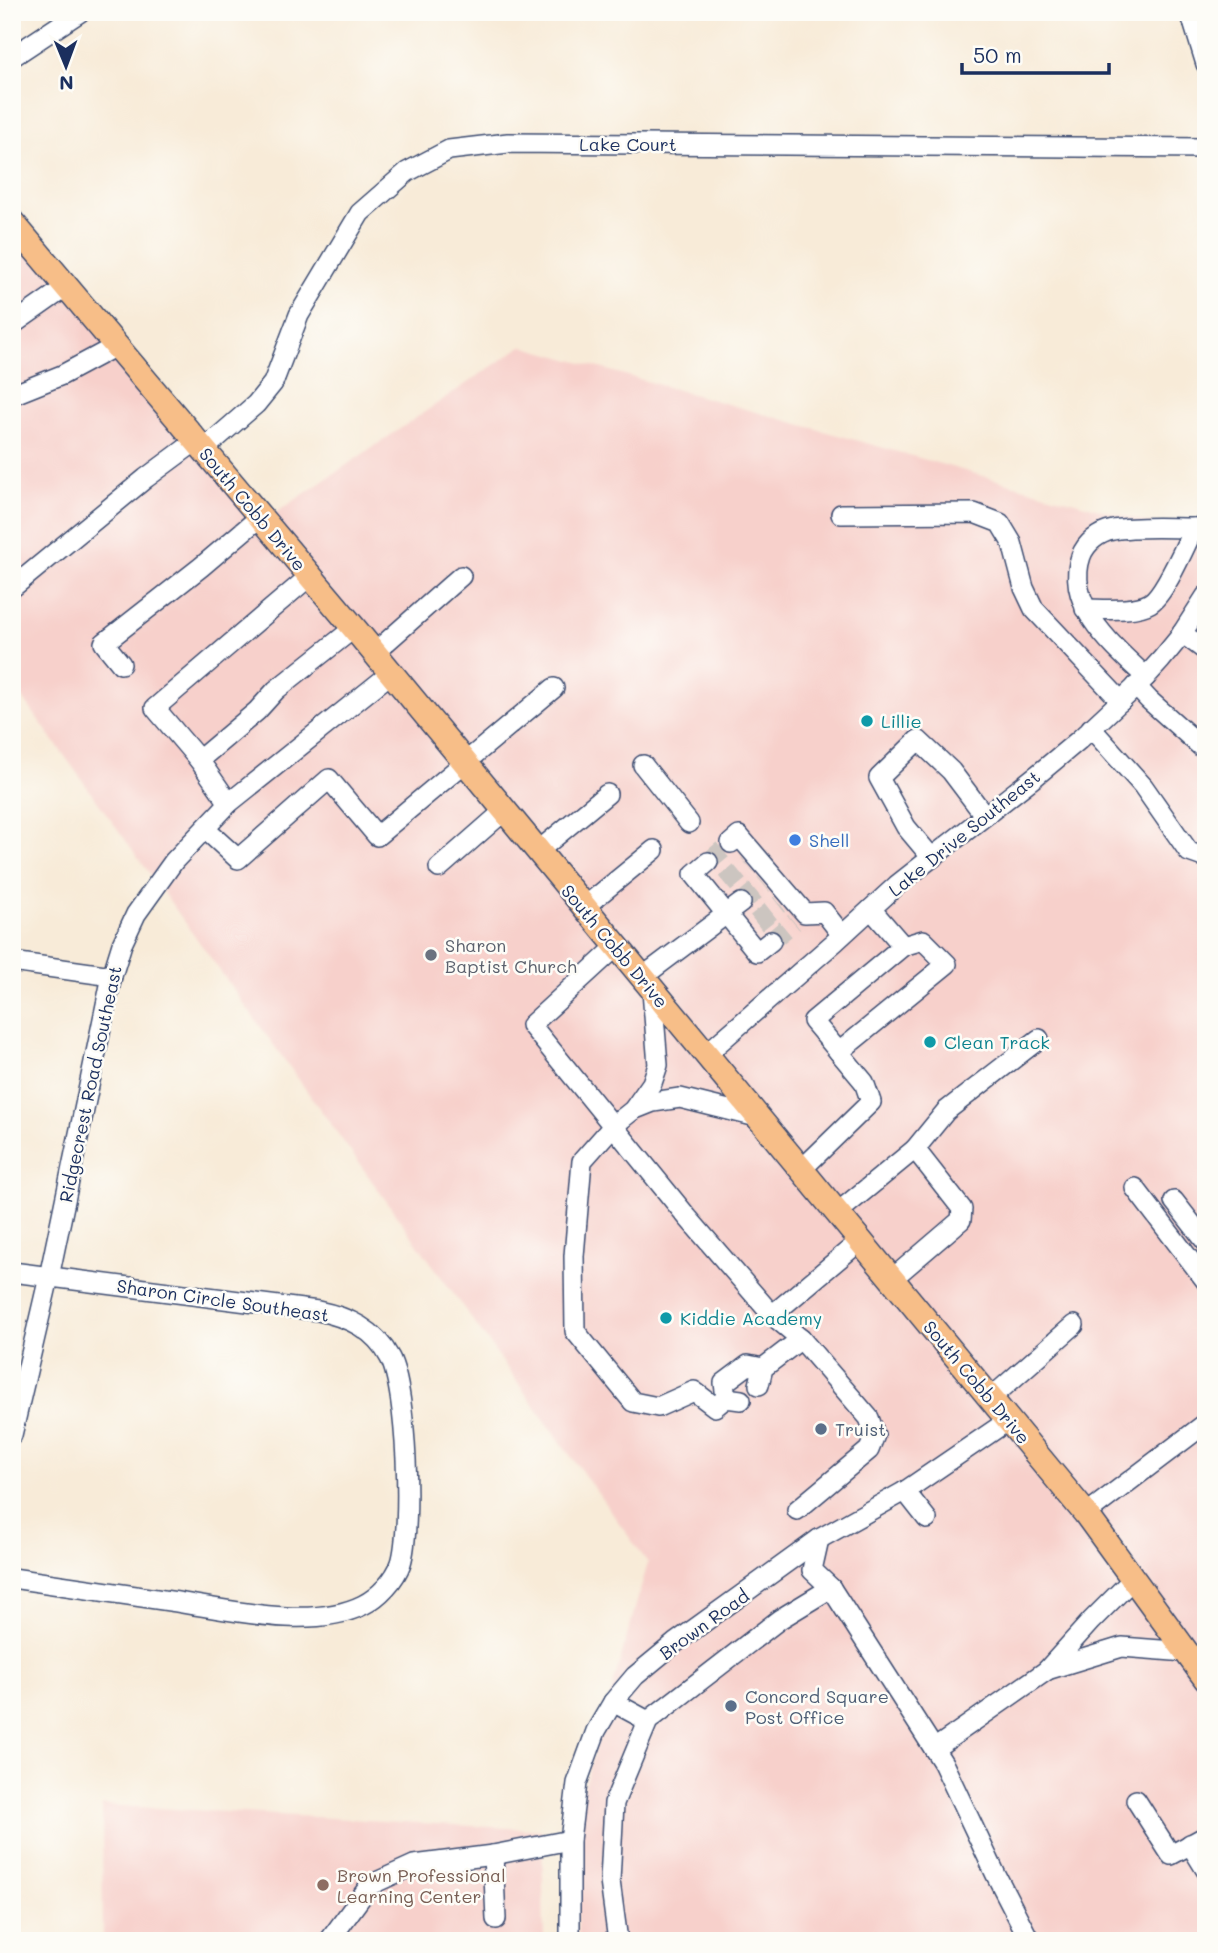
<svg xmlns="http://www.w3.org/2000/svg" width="1218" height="1953" font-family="Mali,sans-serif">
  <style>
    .built { fill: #f7d0cb }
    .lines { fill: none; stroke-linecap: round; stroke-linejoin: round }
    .minor-tunnel { stroke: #ccc5c0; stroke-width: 19; stroke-dasharray: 19 10; stroke-linecap: butt }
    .minor-casing { stroke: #3c4b70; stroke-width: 22 }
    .major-casing { stroke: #3c4b70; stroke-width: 27 }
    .minor { stroke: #fff; stroke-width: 19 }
    .major { stroke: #f7be88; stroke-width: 24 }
    .culture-dot { fill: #0f9aa8; stroke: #fdfcf7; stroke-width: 2.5 }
    .shop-dot { fill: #3f7fe0; stroke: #fdfcf7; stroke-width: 2.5 }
    .worship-dot { fill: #6b7280; stroke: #fdfcf7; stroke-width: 2.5 }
    .service-dot { fill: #5c6f8a; stroke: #fdfcf7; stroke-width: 2.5 }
    .education-dot { fill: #8d6e63; stroke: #fdfcf7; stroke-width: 2.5 }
    .labels { text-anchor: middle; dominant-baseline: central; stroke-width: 5; stroke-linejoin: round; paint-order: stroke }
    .street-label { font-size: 18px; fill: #1b2f5e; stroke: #fdfcf7 }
    .culture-label { font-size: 18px; fill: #0d838f; stroke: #fdfcf7; text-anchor: start }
    .shop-label { font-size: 18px; fill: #366cbe; stroke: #fdfcf7; text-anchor: start }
    .worship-label { font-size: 18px; fill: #5b616d; stroke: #fdfcf7; text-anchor: start }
    .service-label { font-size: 18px; fill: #4e5e75; stroke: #fdfcf7; text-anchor: start }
    .education-label { font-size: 18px; fill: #785e54; stroke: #fdfcf7; text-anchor: start }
  </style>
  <rect width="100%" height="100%" fill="#fdfcf7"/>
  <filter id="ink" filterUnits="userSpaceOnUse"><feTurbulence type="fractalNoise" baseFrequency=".0143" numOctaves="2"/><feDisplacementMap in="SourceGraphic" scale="14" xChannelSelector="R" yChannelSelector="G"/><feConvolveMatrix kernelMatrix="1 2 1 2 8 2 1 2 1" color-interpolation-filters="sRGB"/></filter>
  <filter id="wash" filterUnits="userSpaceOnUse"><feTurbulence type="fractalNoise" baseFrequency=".00686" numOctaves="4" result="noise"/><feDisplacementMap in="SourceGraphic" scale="28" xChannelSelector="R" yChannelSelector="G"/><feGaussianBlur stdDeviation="1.57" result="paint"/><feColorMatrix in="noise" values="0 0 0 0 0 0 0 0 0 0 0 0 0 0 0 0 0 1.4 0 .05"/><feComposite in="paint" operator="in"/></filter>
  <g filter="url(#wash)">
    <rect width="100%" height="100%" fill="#f8ebd8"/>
    <!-- built -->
    <g class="built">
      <polygon points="12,207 270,517 522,346 1206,539 1206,1941 578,1941 575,1819 648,1563 12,683"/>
      <polygon points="102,1805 542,1830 544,1941 103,1941"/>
    </g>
  </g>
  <g filter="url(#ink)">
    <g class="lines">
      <!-- minor-tunnel -->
      <g class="minor-tunnel">
        <polyline points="708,862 731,843"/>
        <polyline points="725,884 748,865"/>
        <polyline points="741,903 764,884"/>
        <polyline points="756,923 780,904"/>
        <polyline points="771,941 794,922"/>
      </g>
      <defs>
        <g id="minor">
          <polyline points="1190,12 1206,64"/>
          <polyline points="12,57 80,12"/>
          <polyline points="12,325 66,287"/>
          <polyline points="12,395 62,375 116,346"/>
          <polyline points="203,450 256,404 273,383 299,315 360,213 407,172 449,150 508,143 1206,148"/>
          <polyline points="841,514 974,513 1000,523 1012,543 1024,588 1034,609 1121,701"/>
          <polyline points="12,588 146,478 196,441"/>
          <path d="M1085,609C1103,609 1135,612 1150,603C1165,594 1185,546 1194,528"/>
          <polyline points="1182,633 1206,651"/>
          <polyline points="374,653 461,576"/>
          <polyline points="121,664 104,643 201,567 260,517"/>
          <path d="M1146,677C1114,647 1064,605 1081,556C1086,543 1098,533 1113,530C1138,526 1168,528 1194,528L1206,533"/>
          <polyline points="1136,686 1149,700 1206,751"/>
          <polyline points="1091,728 1143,786 1189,852 1206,858"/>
          <polyline points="199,760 257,711 276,690 354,628"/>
          <polyline points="643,765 689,823"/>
          <polyline points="229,803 199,760 155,708 310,576"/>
          <polyline points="205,829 238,859 329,779 377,836 554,688"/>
          <polyline points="731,843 739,836 805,913 824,912 842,935"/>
          <polyline points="537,852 607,794"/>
          <polyline points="932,858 906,827 879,778 918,740 951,771 985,816"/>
          <polyline points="708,862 694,874 757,952 771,941"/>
          <polyline points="439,868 504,811"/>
          <polyline points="583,908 654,850"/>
          <polyline points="616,947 531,1025 688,1218 772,1315 801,1339 869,1418 875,1435 869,1450 797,1510"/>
          <polyline points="12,962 112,976"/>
          <polyline points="641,978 741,903"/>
          <polyline points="652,991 658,1065 652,1083 633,1110 613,1126 582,1161 574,1256 575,1331 633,1402 658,1407 694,1391 715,1407 726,1398 741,1400"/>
          <polyline points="839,1052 947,964 923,940 903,946"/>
          <polyline points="705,1055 836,941 897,885 1037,775 1079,740 1141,682 1161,660 1179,638 1206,596"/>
          <polyline points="633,1110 653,1102 680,1098 757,1117"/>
          <polyline points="915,1149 946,1111 1039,1039"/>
          <polyline points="801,1170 871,1102 864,1082 813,1021 903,946 871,909"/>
          <polyline points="1135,1188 1206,1281"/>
          <polyline points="1174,1201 1206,1242"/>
          <polyline points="837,1213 915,1149 962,1209 961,1220 892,1279"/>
          <path d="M12,1272L318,1311C348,1317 375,1329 390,1358C407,1391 412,1527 401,1563C395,1580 379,1597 363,1605C311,1631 226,1609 170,1601C117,1593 65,1586 12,1578"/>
          <polyline points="772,1315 860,1241"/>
          <polyline points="759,1385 763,1368 801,1339"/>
          <polyline points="726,1398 724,1383 748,1365 763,1368"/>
          <polyline points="991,1398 1074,1325"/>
          <polyline points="12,1435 49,1277 112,976 122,944 136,914 174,861 229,803 390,674"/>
          <polyline points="905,1491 927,1519"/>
          <polyline points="1086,1514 1206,1423"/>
          <polyline points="831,1588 943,1763 996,1875 1030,1941"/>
          <polyline points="1047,1670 1122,1647 1186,1652"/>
          <polyline points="613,1702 648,1721"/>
          <polyline points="934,1749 1046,1671 1091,1621 1133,1579"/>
          <polyline points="1136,1800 1171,1855 1206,1836"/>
          <polyline points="1190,1844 1206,1870"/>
          <polyline points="493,1855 496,1919"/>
          <polyline points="329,1941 370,1885 414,1865 493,1855 570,1840"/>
          <polyline points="570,1941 570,1840 577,1783 596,1731 613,1702 635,1676 675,1643 819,1539 905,1491 1009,1420"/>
          <polyline points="618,1941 610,1881 614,1803 648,1721 780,1619 831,1588 812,1570 819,1539"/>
        </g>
        <polyline id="major" points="12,222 354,628 1086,1514 1206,1679"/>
      </defs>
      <!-- minor casing -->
      <use href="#minor" class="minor-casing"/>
      <!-- major casing -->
      <use href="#major" class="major-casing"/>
      <!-- minor -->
      <use href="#minor" class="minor"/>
      <!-- major -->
      <use href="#major" class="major"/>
    </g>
  </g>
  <!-- markers -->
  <g class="culture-dot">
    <circle cx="867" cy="721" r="7"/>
    <circle cx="930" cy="1042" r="7"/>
    <circle cx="666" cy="1318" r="7"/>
  </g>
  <circle class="shop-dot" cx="795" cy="840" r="7"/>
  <circle class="worship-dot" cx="431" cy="955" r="7"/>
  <g class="service-dot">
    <circle cx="821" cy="1429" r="7"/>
    <circle cx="731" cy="1706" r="7"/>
  </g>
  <circle class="education-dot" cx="323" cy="1885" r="7"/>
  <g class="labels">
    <!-- street labels -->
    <g class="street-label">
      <text x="628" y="144">Lake Court</text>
      <text transform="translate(253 509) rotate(50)">South Cobb Drive</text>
      <text transform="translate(964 833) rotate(-39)">Lake Drive Southeast</text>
      <text transform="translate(615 946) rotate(50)">South Cobb Drive</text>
      <text transform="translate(90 1084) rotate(-78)">Ridgecrest Road Southeast</text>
      <text transform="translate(223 1300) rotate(8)">Sharon Circle Southeast</text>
      <text transform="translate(977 1382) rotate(50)">South Cobb Drive</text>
      <text transform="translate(704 1624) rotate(-36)">Brown Road</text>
    </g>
    <!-- culture labels -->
    <g class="culture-label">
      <text x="881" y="721">Lillie</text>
      <text x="944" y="1042">Clean Track</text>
      <text x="680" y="1318">Kiddie Academy</text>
    </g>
    <!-- shop labels -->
    <g class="shop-label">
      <text x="809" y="840">Shell</text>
    </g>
    <!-- worship labels -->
    <g class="worship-label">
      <text x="445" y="945">Sharon<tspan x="445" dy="21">Baptist Church</tspan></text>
    </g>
    <!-- service labels -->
    <g class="service-label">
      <text x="835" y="1429">Truist</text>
      <text x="745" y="1696">Concord Square<tspan x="745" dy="21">Post Office</tspan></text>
    </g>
    <!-- education labels -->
    <g class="education-label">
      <text x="337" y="1875">Brown Professional<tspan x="337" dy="21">Learning Center</tspan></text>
    </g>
  </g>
  <!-- margin -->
  <rect width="1218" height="1953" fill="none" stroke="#fdfcf7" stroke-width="42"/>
  <!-- north arrow -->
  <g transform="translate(66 66) rotate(179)" stroke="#fdfcf7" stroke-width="5" paint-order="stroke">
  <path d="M0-5L12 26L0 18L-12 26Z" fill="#1b2f5e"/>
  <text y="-10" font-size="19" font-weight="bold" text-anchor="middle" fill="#1b2f5e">N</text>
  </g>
  <!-- scale -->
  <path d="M962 63v10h147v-10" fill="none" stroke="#1b2f5e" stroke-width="3.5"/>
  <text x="973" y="63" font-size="21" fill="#1b2f5e" stroke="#fdfcf7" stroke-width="5" paint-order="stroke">50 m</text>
</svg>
